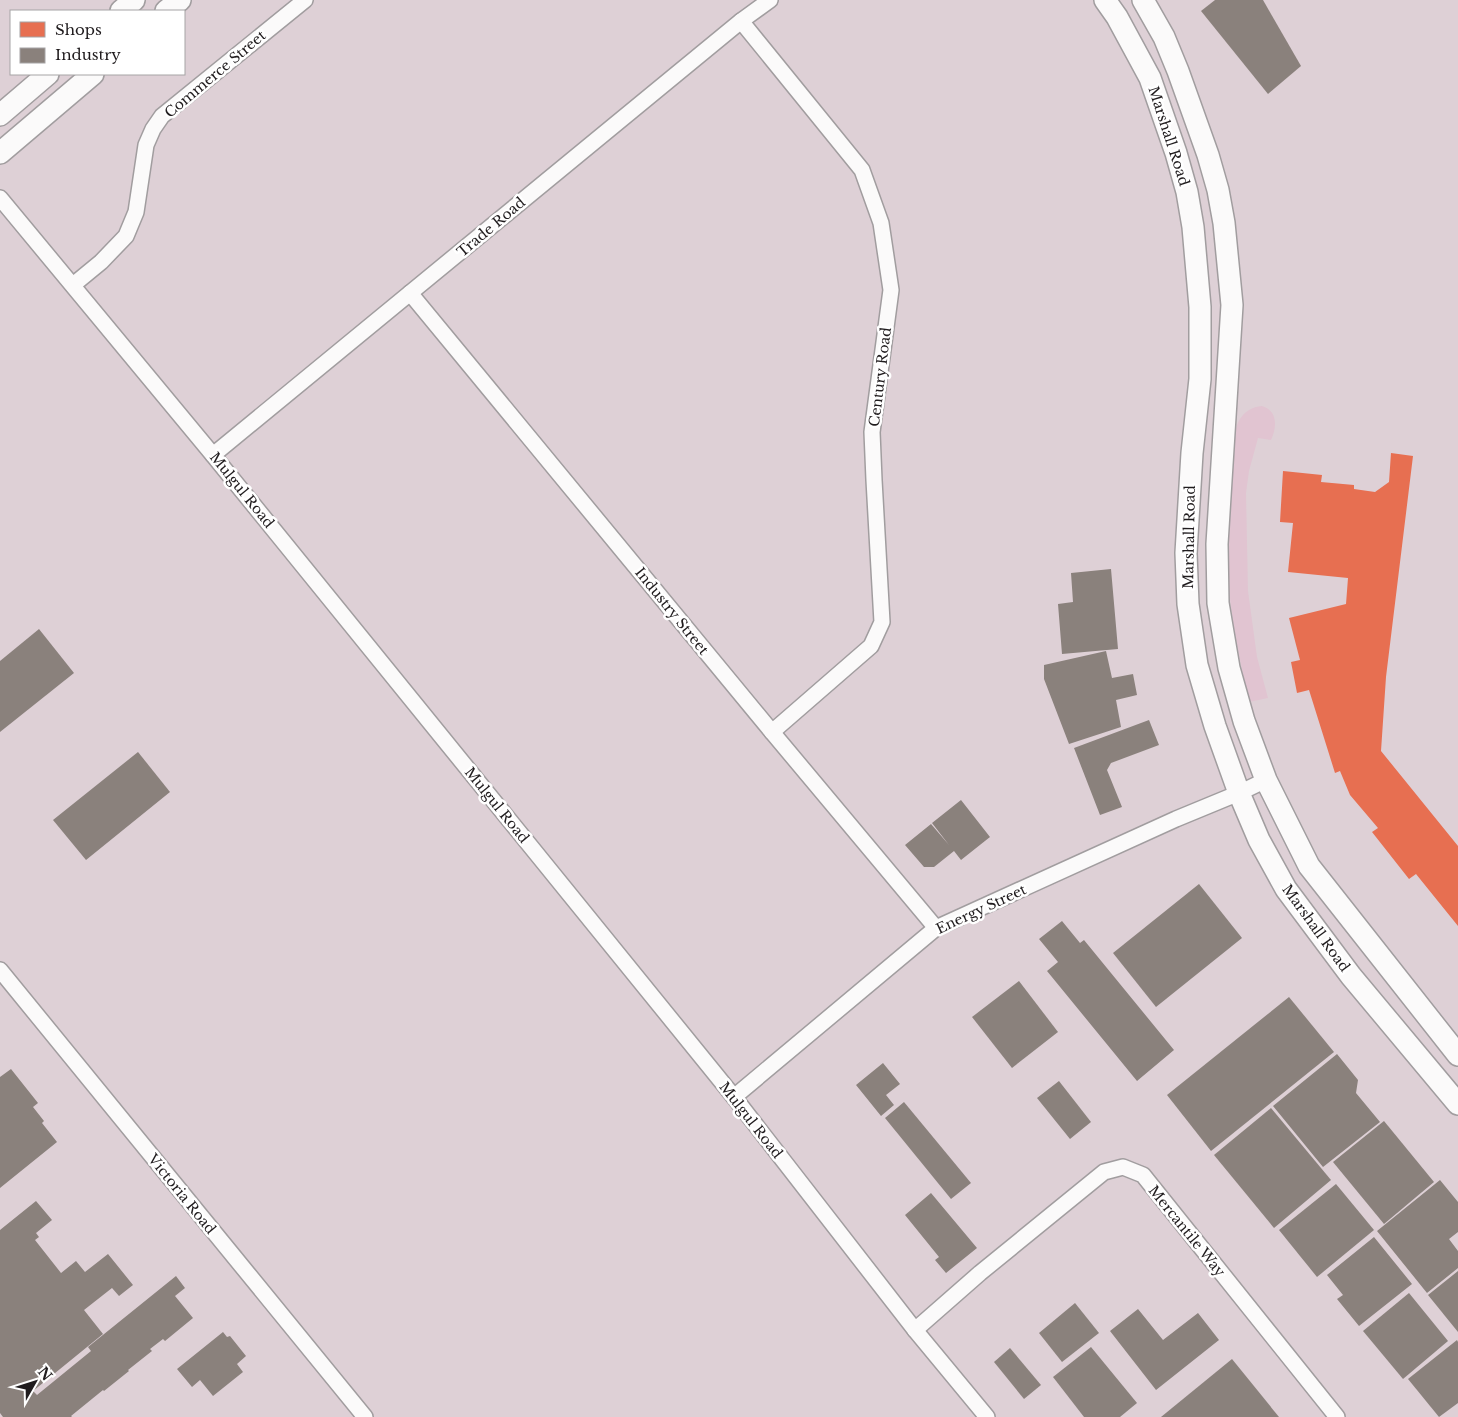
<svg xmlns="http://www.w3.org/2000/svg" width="1458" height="1417" font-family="'Libre Baskerville',serif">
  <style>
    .built { fill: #ded0d6; fill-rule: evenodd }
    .green { fill: #e1c4d1 }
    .shops { fill: #e76f51 }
    .industry { fill: #8a817c }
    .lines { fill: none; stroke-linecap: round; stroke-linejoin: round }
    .street-casing { stroke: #a19d9f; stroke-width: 18 }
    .secondary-casing { stroke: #a19d9f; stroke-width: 24 }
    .street { stroke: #fbfafa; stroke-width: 15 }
    .secondary { stroke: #fbfafa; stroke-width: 21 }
    .labels { text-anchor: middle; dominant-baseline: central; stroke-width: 5; stroke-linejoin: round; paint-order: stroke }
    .street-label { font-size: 14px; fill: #201c1e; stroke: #fff }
  </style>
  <rect width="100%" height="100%" fill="#e4dee1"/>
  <!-- built -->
  <path class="built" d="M0,0H1458V1417H0ZM11,11H184V74H11Z"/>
  <!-- green -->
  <path class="green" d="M1262,406C1278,411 1277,427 1271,440L1258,438L1249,471L1246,493L1248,591L1257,657L1268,698L1249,702C1240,661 1231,620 1228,578C1226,540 1228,502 1232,464C1234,451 1233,429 1240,419C1245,411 1252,407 1262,406Z"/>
  <!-- shops -->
  <polygon class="shops" points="1391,453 1413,456 1386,677 1381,751 1458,846 1458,926 1416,874 1409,879 1372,832 1378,828 1350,795 1340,771 1335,773 1309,690 1297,693 1291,662 1300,660 1289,618 1346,604 1348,578 1288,572 1293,523 1280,522 1283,471 1322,475 1321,482 1354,485 1354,489 1375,492 1389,482"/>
  <!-- industry -->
  <g class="industry">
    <polygon points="1215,0 1263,0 1301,66 1268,94 1201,11"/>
    <polygon points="1111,569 1118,649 1062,654 1058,604 1073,602 1071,573"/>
    <polygon points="39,629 74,673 0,732 0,661"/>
    <polygon points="1106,651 1112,678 1133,674 1137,695 1116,700 1121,727 1069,744 1044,679 1044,665"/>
    <polygon points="1149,720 1159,745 1111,763 1107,770 1122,807 1100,815 1074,748"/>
    <polygon points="138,752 170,792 86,860 53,820"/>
    <polygon points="961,800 990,837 961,860 954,851 934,867 924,867 905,845 931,824 949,845 932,823"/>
    <polygon points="1199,884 1242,938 1156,1007 1113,953"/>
    <polygon points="1062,921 1080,943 1084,940 1174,1050 1137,1081 1047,971 1058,962 1039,939"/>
    <polygon points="1019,981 1058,1032 1012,1068 972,1017"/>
    <polygon points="1289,997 1334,1052 1211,1151 1167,1095"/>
    <polygon points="1337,1054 1358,1080 1356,1093 1380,1122 1323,1167 1273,1106"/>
    <polygon points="883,1063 900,1084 886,1095 894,1105 881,1116 856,1085"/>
    <polygon points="11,1069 38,1103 33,1107 44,1121 42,1123 57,1142 0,1188 0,1077"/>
    <polygon points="1059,1081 1091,1122 1070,1139 1037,1098"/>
    <polygon points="904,1102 971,1183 951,1199 885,1118"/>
    <polygon points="1271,1108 1331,1180 1274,1228 1214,1155"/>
    <polygon points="1384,1121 1434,1182 1384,1224 1333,1162"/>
    <polygon points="1440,1180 1458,1202 1458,1232 1449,1239 1458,1251 1458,1268 1427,1293 1377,1231"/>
    <polygon points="1336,1184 1374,1230 1317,1277 1279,1230"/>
    <polygon points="931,1193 977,1248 946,1273 935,1260 939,1257 905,1215"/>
    <polygon points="36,1201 52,1220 36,1233 39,1237 35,1240 61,1273 76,1261 85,1272 108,1254 133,1285 119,1296 112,1288 84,1310 103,1334 33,1391 37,1395 91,1351 88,1347 176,1276 185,1288 175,1296 193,1318 165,1341 163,1339 150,1349 152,1351 128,1370 129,1371 104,1391 103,1390 71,1416 72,1417 3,1417 0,1413 0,1230"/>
    <polygon points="1374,1237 1412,1284 1359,1326 1337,1299 1343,1295 1327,1275"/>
    <polygon points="1458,1271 1458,1332 1428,1295"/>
    <polygon points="1409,1293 1448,1341 1403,1379 1363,1331"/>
    <polygon points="1075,1303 1099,1333 1062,1362 1039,1333"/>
    <polygon points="1138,1309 1163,1340 1198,1313 1219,1340 1156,1390 1110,1331"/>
    <polygon points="223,1332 227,1337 230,1336 246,1356 237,1364 243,1372 213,1396 200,1380 192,1387 177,1369"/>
    <polygon points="1457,1340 1458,1342 1458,1403 1439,1417 1408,1379"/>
    <polygon points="1091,1347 1137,1403 1120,1417 1084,1417 1053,1377"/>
    <polygon points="1010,1348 1041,1385 1024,1399 994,1362"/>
    <polygon points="1232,1359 1279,1417 1161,1417"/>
  </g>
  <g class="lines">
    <defs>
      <g id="street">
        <polyline points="741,21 862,170 881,223 891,290 872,432 874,480 882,622 871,646 772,732"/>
        <polyline points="0,198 213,455 734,1097 915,1330 987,1417"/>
        <polyline points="73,285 101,262 126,236 136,212 146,145 153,129 162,116 305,0"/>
        <polyline points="410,293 772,732 936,928"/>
        <polyline points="213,455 741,21 770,0"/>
        <polyline points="0,970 365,1417"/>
        <polyline points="734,1097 936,928 1176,819 1239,793 1266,780"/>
        <polyline points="915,1330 980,1273 1104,1172 1123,1167 1143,1175 1337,1417"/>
      </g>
      <g id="secondary">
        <polyline points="1105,0 1117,17 1150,78 1176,153 1187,192 1193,227 1200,307 1200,379 1192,453 1186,553 1188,604 1197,665 1215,726 1239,793 1259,840 1286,889 1351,976 1458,1104"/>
        <polyline points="1143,0 1164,37 1178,71 1208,155 1218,190 1224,223 1232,305 1217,544 1218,603 1229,668 1244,721 1266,780 1309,866 1458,1055"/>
        <polyline points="121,11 134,0"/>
        <polyline points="166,11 180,0"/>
        <polyline points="0,115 48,74"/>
        <polyline points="0,153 93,74"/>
      </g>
    </defs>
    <!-- street casing -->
    <use href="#street" class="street-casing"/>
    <!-- secondary casing -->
    <use href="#secondary" class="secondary-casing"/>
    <!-- street -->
    <use href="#street" class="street"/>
    <!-- secondary -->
    <use href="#secondary" class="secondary"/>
  </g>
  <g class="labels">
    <!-- street labels -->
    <g class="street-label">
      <text transform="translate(215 74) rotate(-40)">Commerce Street</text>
      <text transform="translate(1169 136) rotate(72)">Marshall Road</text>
      <text transform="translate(491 227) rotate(-40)">Trade Road</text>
      <text transform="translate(880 377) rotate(-83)">Century Road</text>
      <text transform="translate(242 490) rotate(51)">Mulgul Road</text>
      <text transform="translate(1189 537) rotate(-89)">Marshall Road</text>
      <text transform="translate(672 611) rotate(51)">Industry Street</text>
      <text transform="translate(497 805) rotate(51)">Mulgul Road</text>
      <text transform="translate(981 909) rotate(-25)">Energy Street</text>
      <text transform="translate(1316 928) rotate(54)">Marshall Road</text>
      <text transform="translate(751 1120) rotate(52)">Mulgul Road</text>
      <text transform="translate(182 1194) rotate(51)">Victoria Road</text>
      <text transform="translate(1187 1231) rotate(51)">Mercantile Way</text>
    </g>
  </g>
  <!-- legend -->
  <rect x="10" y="10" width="175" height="65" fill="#ffffff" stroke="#a6a4a5"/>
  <rect x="20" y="22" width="25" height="15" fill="#e76f51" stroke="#a6a4a5"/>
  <text x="55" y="35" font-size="15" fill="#201c1e">Shops</text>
  <rect x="20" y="48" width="25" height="15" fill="#8a817c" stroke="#a6a4a5"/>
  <text x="55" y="60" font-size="15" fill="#201c1e">Industry</text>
  <!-- north arrow -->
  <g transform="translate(35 1382) rotate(51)" stroke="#ffffff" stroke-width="4" paint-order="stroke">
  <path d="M0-4L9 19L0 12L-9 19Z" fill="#201c1e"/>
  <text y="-8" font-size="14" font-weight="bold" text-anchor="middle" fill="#201c1e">N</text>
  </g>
</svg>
